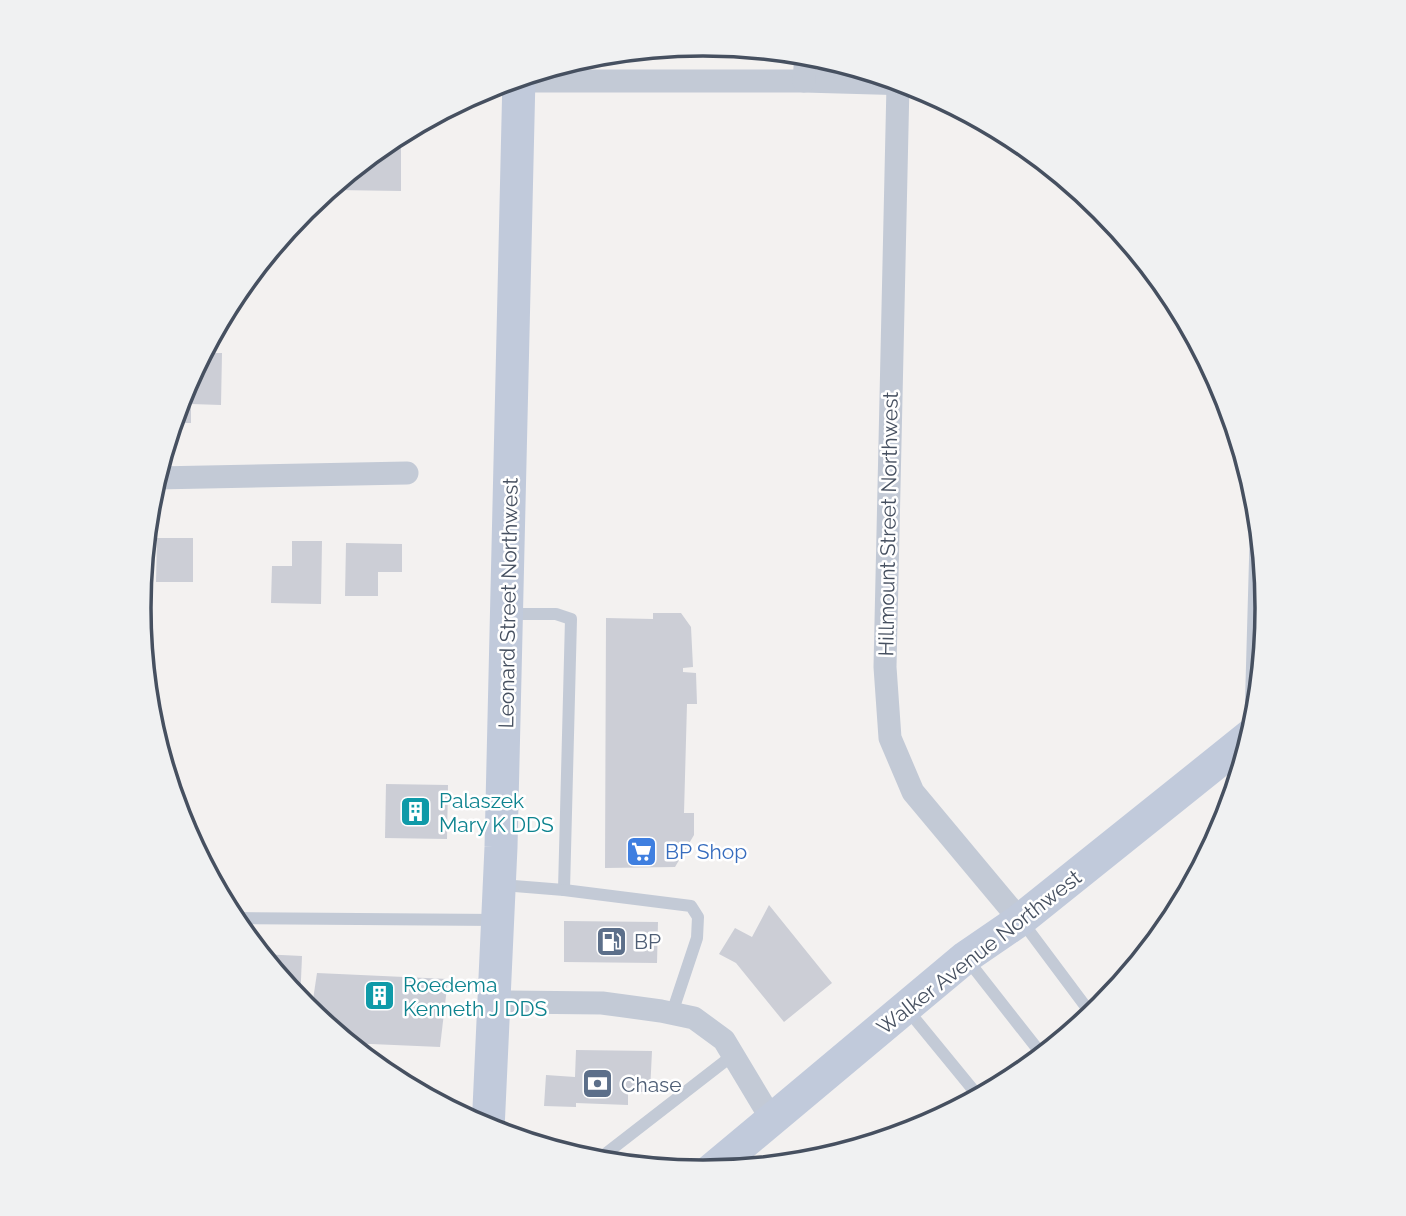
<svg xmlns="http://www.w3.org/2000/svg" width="1406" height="1216" font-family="Raleway,sans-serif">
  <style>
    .building { fill: #ccced6 }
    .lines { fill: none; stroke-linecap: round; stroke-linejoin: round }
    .service { stroke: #c3cad6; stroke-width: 12 }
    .minor { stroke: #c3cad6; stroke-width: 23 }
    .secondary { stroke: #c1cadb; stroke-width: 33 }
    .labels { text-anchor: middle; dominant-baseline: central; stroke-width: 5; stroke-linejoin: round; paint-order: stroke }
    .street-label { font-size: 21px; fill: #465060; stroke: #fff }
    .culture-label { font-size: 21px; fill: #0d838f; stroke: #fff; text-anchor: start }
    .shop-label { font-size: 21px; fill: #366cbe; stroke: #fff; text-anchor: start }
    .service-label { font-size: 21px; fill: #4e5e75; stroke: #fff; text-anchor: start }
    .rim { fill: none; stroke: #465060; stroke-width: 3.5 }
  </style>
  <rect width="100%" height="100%" fill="#f3f1f0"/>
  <!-- building -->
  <g class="building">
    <polygon points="387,141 401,141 401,191 336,190 336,182 348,173 353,173 353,169"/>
    <polygon points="203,353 222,353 221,405 191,404 191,423 172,423 182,392"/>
    <polygon points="157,538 193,538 193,582 156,582"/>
    <polygon points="292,541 322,541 321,604 271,603 272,566 292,566"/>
    <polygon points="346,543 402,544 402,572 378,572 378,596 345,596"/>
    <polygon points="653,613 681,613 691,627 693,667 683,668 683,672 696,673 697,704 687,704 684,813 694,813 694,835 675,867 605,868 606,618 653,619"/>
    <polygon points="386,784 448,785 447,839 385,838"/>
    <polygon points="769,905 832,983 784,1022 736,963 719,954 735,928 752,937"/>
    <polygon points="564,921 658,922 657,963 564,962"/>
    <polygon points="261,954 302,956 300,1003 264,958"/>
    <polygon points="317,973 448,979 440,1047 348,1043 311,1013"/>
    <polygon points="576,1050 652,1051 650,1092 628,1092 628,1105 576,1103 576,1107 544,1106 546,1075 575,1077"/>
  </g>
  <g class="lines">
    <!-- service -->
    <g class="service">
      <polyline points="501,885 564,890 571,619 556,614 508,614"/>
      <polyline points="564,890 691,906 698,917 697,938 672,1013"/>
      <polyline points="232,918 498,920"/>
      <polyline points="1021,920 1092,1015"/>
      <polyline points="966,958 1043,1056"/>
      <polyline points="906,1008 979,1097"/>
      <polyline points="595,1162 733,1055"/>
    </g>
    <!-- minor -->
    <g class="minor">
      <polyline points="518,81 804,81 910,84"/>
      <polyline points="804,81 806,54"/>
      <polyline points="898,84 885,667 890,738 913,792 1020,920"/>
      <polyline points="156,478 407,473"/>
      <polyline points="1256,719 1261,542"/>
      <polyline points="495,1002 602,1003 661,1011 694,1018 724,1040 772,1120"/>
    </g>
    <!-- secondary -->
    <g class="secondary">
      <polyline points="488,1130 501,847 519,77"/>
      <polyline points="709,1172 966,957 1020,920 1251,735"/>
    </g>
  </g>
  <!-- icons -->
  <defs>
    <symbol id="building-square" viewBox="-11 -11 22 22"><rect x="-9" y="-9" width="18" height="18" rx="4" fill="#0f9aa8" stroke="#fff"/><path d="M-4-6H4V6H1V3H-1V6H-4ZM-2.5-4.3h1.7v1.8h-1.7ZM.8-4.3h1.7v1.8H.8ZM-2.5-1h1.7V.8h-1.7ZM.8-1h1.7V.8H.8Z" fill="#fff"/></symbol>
    <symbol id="supermarket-square" viewBox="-11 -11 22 22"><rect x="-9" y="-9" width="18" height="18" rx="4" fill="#3f7fe0" stroke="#fff"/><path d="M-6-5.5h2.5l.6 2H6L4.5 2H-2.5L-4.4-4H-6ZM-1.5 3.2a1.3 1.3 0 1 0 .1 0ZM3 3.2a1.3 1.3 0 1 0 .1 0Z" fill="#fff"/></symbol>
    <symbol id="fuel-square" viewBox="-11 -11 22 22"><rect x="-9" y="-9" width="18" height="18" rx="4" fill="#5c6f8a" stroke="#fff"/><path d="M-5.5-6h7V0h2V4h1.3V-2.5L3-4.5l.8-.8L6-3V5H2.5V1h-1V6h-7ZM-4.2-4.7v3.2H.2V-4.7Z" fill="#fff"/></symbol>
    <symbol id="bank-square" viewBox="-11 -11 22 22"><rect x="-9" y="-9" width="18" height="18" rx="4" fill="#5c6f8a" stroke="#fff"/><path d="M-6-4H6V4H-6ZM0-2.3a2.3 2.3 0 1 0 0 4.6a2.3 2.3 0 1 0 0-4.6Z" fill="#fff"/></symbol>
  </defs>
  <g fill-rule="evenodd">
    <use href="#building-square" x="398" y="794" width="35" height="35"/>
    <use href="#supermarket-square" x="624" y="834" width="35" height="35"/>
    <use href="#fuel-square" x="594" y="924" width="35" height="35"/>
    <use href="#building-square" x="362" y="978" width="35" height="35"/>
    <use href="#bank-square" x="580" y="1066" width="35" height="35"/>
  </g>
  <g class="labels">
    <!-- street labels -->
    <g class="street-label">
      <text transform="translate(888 524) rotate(-89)">Hillmount Street Northwest</text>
      <text transform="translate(508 603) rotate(-89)">Leonard Street Northwest</text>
      <text transform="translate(979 952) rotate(-38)">Walker Avenue Northwest</text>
    </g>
    <!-- culture labels -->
    <g class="culture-label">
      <text x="439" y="800">Palaszek<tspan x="439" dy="24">Mary K DDS</tspan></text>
      <text x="403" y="984">Roedema<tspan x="403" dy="24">Kenneth J DDS</tspan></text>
    </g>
    <!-- shop labels -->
    <g class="shop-label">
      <text x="665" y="851">BP Shop</text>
    </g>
    <!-- service labels -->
    <g class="service-label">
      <text x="634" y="941">BP</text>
      <text x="621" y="1084">Chase</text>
    </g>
  </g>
  <!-- crop -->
  <path d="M0 0H1406V1216H0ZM151 608a552 552 0 1 1 1104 0a552 552 0 1 1-1104 0Z" fill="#f0f1f2" fill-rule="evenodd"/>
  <path class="rim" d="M151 608a552 552 0 1 1 1104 0a552 552 0 1 1-1104 0Z"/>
</svg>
